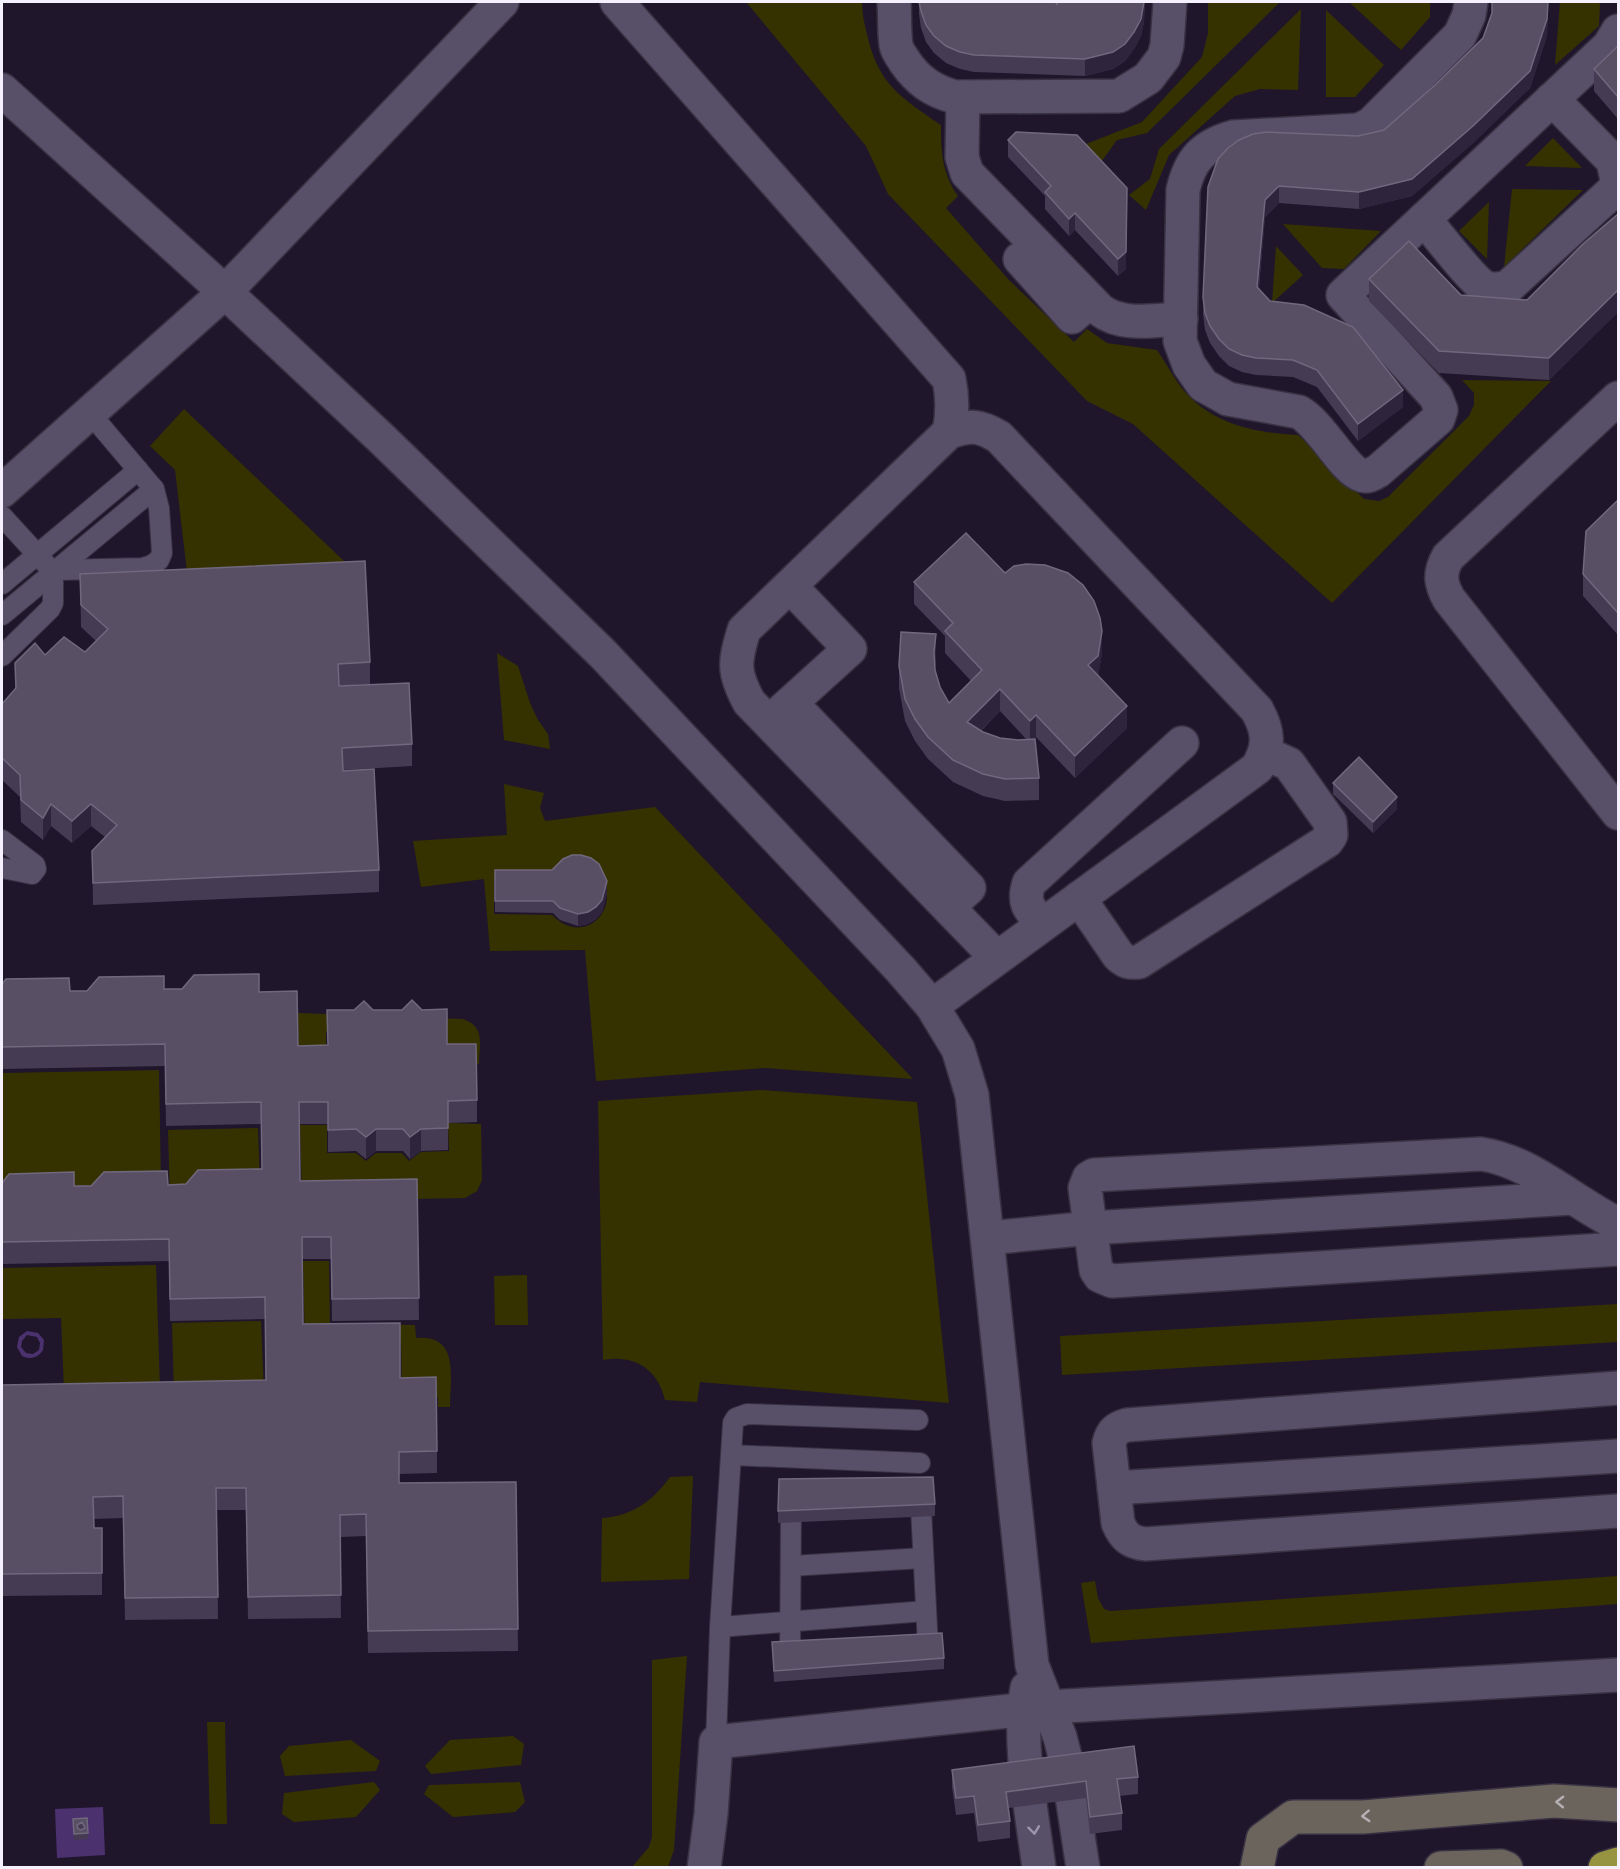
<svg xmlns="http://www.w3.org/2000/svg" width="1620" height="1869" font-family="Merriweather,serif">
  <style>
    .green { fill: #353200; fill-rule: evenodd }
    .water { fill: #4c316f; fill-rule: evenodd }
    .lines { fill: none; stroke-linecap: round; stroke-linejoin: round }
    .lane-casing { stroke: #383242; stroke-width: 22 }
    .street-casing { stroke: #383242; stroke-width: 36 }
    .secondary-casing { stroke: #383242; stroke-width: 36 }
    .highway-casing { stroke: #383242; stroke-width: 36 }
    .lane { stroke: #584f69; stroke-width: 20 }
    .street { stroke: #584f69; stroke-width: 33 }
    .secondary { stroke: #6b645d; stroke-width: 33 }
    .highway { stroke: #979441; stroke-width: 33 }
    .wall { fill: #453c53; fill-rule: evenodd }
    .shaded-wall { fill: #2e243c }
    .building { fill: #584f65; stroke: #70687d; stroke-width: 1.5; fill-rule: evenodd }
    .oneway { stroke: #b6b1b5 }
    .oneway2 { stroke: #9e97ac }
  </style>
  <rect width="100%" height="100%" fill="#1f162c"/>
  <!-- green -->
  <g class="green">
    <path d="M746,2H862C862,12 864,23 867,34C878,84 900,97 941,125C941,151 942,174 958,196L946,208L1008,279L1074,342L1087,329L1107,343L1157,350C1167,364 1175,381 1186,393C1215,425 1257,433 1298,435L1364,499L1379,501L1388,497L1469,416L1474,405V393L1462,380L1551,381L1332,603L1133,424L1087,401L888,194L866,146Z"/>
    <polygon points="1208,2 1280,2 1147,133 1117,140 1101,162 1086,144 1142,122 1202,57 1208,33"/>
    <polygon points="1349,2 1430,2 1430,17 1401,50"/>
    <polygon points="1560,2 1598,2 1600,4 1599,26 1555,65"/>
    <polygon points="1301,9 1298,90 1260,89 1235,96 1169,155 1146,210 1129,195 1150,179 1159,149"/>
    <polygon points="1326,10 1384,65 1355,97 1326,97"/>
    <polygon points="1553,138 1582,168 1525,166"/>
    <polygon points="1512,189 1583,190 1504,267"/>
    <polygon points="1489,202 1487,259 1459,231"/>
    <polygon points="1283,224 1381,231 1344,269 1322,268"/>
    <polygon points="1276,246 1303,275 1272,303"/>
    <polygon points="184,409 365,581 189,589 175,470 150,446"/>
    <polygon points="497,653 518,666 530,703 538,720 548,734 550,749 504,740"/>
    <path d="M504,784L544,793L540,808L545,821L655,807L913,1079L765,1068L596,1081L585,950L490,951L484,879L421,887L413,841L507,835ZM552,879L605,882C616,918 580,944 552,915L494,914V880Z"/>
    <path d="M298,1013L463,1019C486,1027 479,1044 479,1064L448,1065L447,1030L326,1032V1066L299,1067Z"/>
    <polygon points="159,1070 161,1184 2,1187 2,1073"/>
    <path d="M762,1090L917,1102L949,1403L700,1382L697,1402L665,1400C658,1369 634,1354 603,1360L598,1101Z"/>
    <polygon points="448,1123 481,1124 482,1180 477,1191 465,1198 302,1201 300,1125 327,1125 327,1153 356,1153 366,1161 376,1153 402,1153 409,1161 421,1152 449,1151"/>
    <polygon points="258,1128 260,1184 170,1200 168,1130"/>
    <path d="M303,1261H329L330,1323L415,1325L416,1338C460,1334 450,1377 450,1407H438V1397L402,1398L401,1342L305,1344Z"/>
    <polygon points="156,1265 160,1388 64,1390 61,1318 2,1319 2,1268"/>
    <polygon points="527,1275 528,1325 495,1325 494,1276"/>
    <polygon points="1618,1304 1618,1342 1062,1375 1060,1336"/>
    <polygon points="261,1321 264,1391 174,1394 172,1323"/>
    <path d="M693,1476L689,1579L601,1582L602,1518C632,1516 653,1501 670,1477Z"/>
    <polygon points="1618,1576 1618,1604 1091,1643 1081,1583 1095,1581 1098,1598 1104,1609 1110,1611"/>
    <polygon points="687,1656 674,1850 668,1867 632,1867 649,1847 652,1837 652,1660"/>
    <polygon points="207,1722 225,1722 227,1824 210,1824"/>
    <polygon points="513,1736 524,1744 521,1765 431,1774 425,1766 450,1740"/>
    <polygon points="351,1740 380,1761 376,1771 285,1776 280,1756 289,1746"/>
    <polygon points="374,1782 380,1790 356,1817 294,1822 282,1814 284,1793"/>
    <polygon points="520,1782 525,1802 515,1812 453,1817 424,1794 429,1785"/>
  </g>
  <!-- water -->
  <g class="water">
    <path d="M27,1331L38,1333L44,1340L43,1350C38,1358 30,1360 22,1356L17,1347L19,1337ZM27,1335L37,1337L40,1343L39,1350L33,1354L26,1353L21,1347L22,1341Z"/>
    <polygon points="103,1807 105,1855 57,1858 55,1809"/>
  </g>
  <g class="lines">
    <defs>
      <g id="lane">
        <polyline points="2,516 45,563"/>
        <polyline points="2,584 138,470"/>
        <polyline points="2,615 154,489"/>
        <polyline points="2,656 50,609 53,603 53,572 58,570 143,568 152,565 159,560 162,553 159,508 154,489 89,412"/>
        <polyline points="2,840 35,865 36,869 32,874 2,868"/>
        <polyline points="731,1455 920,1463"/>
        <polygon points="914,1501 919,1504 921,1508 928,1647 923,1657 917,1660 794,1665 790,1659 791,1511 800,1504"/>
        <polyline points="791,1566 923,1558"/>
        <polyline points="720,1627 926,1611"/>
        <polyline points="716,1742 720,1627 733,1423 736,1418 747,1414 918,1420"/>
      </g>
      <g id="street">
        <path d="M617,2L949,379C953,398 953,413 949,432"/>
        <path d="M894,2C895,16 894,31 896,45C897,51 902,57 905,62C918,81 933,91 955,97L1119,96L1148,78L1164,57L1167,45L1170,2"/>
        <path d="M1471,2L1469,15L1460,35L1371,124L1359,130L1233,137C1202,146 1190,160 1183,190L1180,341L1189,365L1203,385L1228,399L1299,412C1321,424 1344,470 1361,475C1367,478 1373,474 1378,471L1438,419L1441,410L1436,397L1343,295L1609,46L1618,31"/>
        <polyline points="2,90 225,292 383,440 603,654 901,970 932,1006 958,1049 972,1095 1032,1665 1060,1737 1067,1764 1083,1868"/>
        <path d="M963,97L962,157L967,173L1100,310C1122,327 1155,320 1181,319"/>
        <path d="M1424,219C1436,232 1472,281 1485,287C1493,291 1500,289 1508,287L1614,190L1617,180L1613,161L1552,99"/>
        <polyline points="1020,259 1072,317 1090,301"/>
        <path d="M1618,398L1448,557C1439,573 1440,583 1449,599L1618,813"/>
        <polyline points="2,491 225,292 502,2"/>
        <polyline points="791,703 969,888 948,907"/>
        <polyline points="775,717 850,649 790,586"/>
        <path d="M1079,898L1118,955C1125,962 1129,963 1139,962L1327,841L1331,835L1330,822L1289,764L1278,759L1263,757"/>
        <path d="M1043,924C1030,910 1022,904 1029,883L1182,743"/>
        <path d="M932,1006L1257,768C1270,746 1269,732 1257,710L999,437C979,425 971,425 949,432L744,630C734,663 733,672 749,702L997,958"/>
        <path d="M1618,1224C1574,1203 1531,1161 1481,1154L1094,1175L1089,1178L1085,1188L1096,1270L1100,1276L1112,1281L1618,1249"/>
        <polyline points="988,1238 1091,1228 1573,1198"/>
        <path d="M1618,1388L1127,1425C1116,1428 1112,1432 1109,1443L1118,1523C1124,1537 1130,1542 1145,1544L1618,1511"/>
        <polyline points="1114,1488 1618,1456"/>
        <path d="M1027,1688C1017,1743 1032,1812 1039,1868"/>
        <polyline points="704,1868 711,1814 716,1742 1048,1707 1618,1675"/>
      </g>
      <g id="secondary">
        <polyline points="1257,1868 1263,1839 1293,1817 1363,1817 1554,1801 1618,1805"/>
        <polyline points="1441,1868 1501,1866 1506,1868"/>
      </g>
      <polyline id="highway" points="1605,1868 1618,1864"/>
    </defs>
    <!-- lane casing -->
    <use href="#lane" class="lane-casing"/>
    <!-- street casing -->
    <use href="#street" class="street-casing"/>
    <!-- secondary casing -->
    <use href="#secondary" class="secondary-casing"/>
    <!-- highway casing -->
    <use href="#highway" class="highway-casing"/>
    <!-- lane -->
    <use href="#lane" class="lane"/>
    <!-- street -->
    <use href="#street" class="street"/>
    <!-- secondary -->
    <use href="#secondary" class="secondary"/>
    <!-- highway -->
    <use href="#highway" class="highway"/>
  </g>
  <!-- wall -->
  <g class="wall">
    <polygon points="919,2 989,2 1057,5 1057,2 1145,2 1144,22 1141,36 1134,49 1125,61 1113,69 1085,76 974,72 960,69 946,63 934,53 926,42 921,28 919,14"/>
    <polygon points="1548,2 1547,36 1530,88 1473,143 1412,196 1359,209 1279,203 1265,217 1259,288 1270,301 1403,407 1358,441 1317,387 1293,377 1256,375 1242,372 1229,366 1219,356 1210,343 1205,330 1203,314 1208,187 1358,136 1384,130 1435,85 1483,38 1492,13"/>
    <polygon points="1618,46 1618,119 1594,91 1594,69"/>
    <polygon points="1077,135 1126,269 1118,276 1075,230 1069,236 1045,209 1045,196 1008,157 1008,140"/>
    <polygon points="1618,214 1618,312 1549,380 1439,373 1369,301 1369,279 1461,295 1527,300"/>
    <polygon points="1618,500 1618,635 1583,596 1583,574"/>
    <path d="M1005,573L1102,653L1098,676L1127,728L1075,778L1036,737L1034,739L1039,778V800L1005,801L983,796L953,782L928,759L915,741L905,721L899,688V666L936,656L935,670L940,687L949,703L971,681L945,653V636L914,604V582ZM1000,711L1027,740H1018L1000,738L981,731Z"/>
    <polygon points="80,574 370,662 370,684 339,686 412,744 412,766 343,770 379,870 379,892 93,905 92,851 105,837 91,826 72,843 51,826 43,840 21,822 20,797 2,780 2,704 15,689 15,663 45,655 85,652 96,641 81,627"/>
    <polygon points="1333,783 1397,809 1373,833 1333,794"/>
    <polygon points="495,870 607,893 602,912 596,919 588,924 578,926 560,920 553,913 495,912"/>
    <polygon points="2,984 70,991 164,989 259,992 298,1046 327,1045 373,1010 447,1044 477,1100 477,1122 448,1123 448,1150 421,1151 410,1159 403,1151 376,1151 366,1159 356,1151 328,1152 328,1124 300,1124 300,1181 417,1179 419,1320 332,1321 331,1259 302,1259 303,1324 400,1378 437,1451 437,1473 399,1474 399,1483 516,1482 518,1651 368,1653 366,1536 340,1537 341,1618 248,1619 246,1510 217,1510 218,1619 125,1620 123,1518 93,1519 94,1528 102,1528 102,1595 2,1596 2,1385 266,1380 265,1319 170,1321 169,1261 2,1264 2,1183 74,1186 186,1184 262,1169 261,1124 166,1126 165,1066 2,1069"/>
    <polygon points="935,1504 935,1516 778,1523 778,1511"/>
    <polygon points="772,1642 944,1658 944,1669 774,1682"/>
    <polygon points="952,1770 1138,1777 1138,1794 1119,1796 1122,1813 1122,1830 1090,1834 1086,1798 1009,1808 1010,1821 1010,1838 978,1842 974,1813 956,1815 952,1787"/>
    <polygon points="87,1818 88,1839 74,1840 73,1819"/>
  </g>
  <!-- shaded-wall -->
  <g class="shaded-wall">
    <polygon points="1144,2 1145,2 1144,22 1141,36 1134,49 1125,61 1113,69 1085,76 1085,59"/>
    <polygon points="1548,2 1547,36 1530,88 1473,143 1412,196 1359,209 1359,192"/>
    <polygon points="1279,186 1279,203 1265,217 1257,304 1257,287 1265,200"/>
    <polygon points="1127,188 1126,269 1118,276 1118,259"/>
    <polygon points="1075,213 1075,230 1069,236 1069,219"/>
    <polygon points="1618,290 1618,312 1549,380 1549,358"/>
    <polygon points="1403,390 1403,407 1358,441 1358,424"/>
    <polygon points="1102,631 1102,653 1098,678 1088,665"/>
    <polygon points="936,634 936,656 934,674 934,652"/>
    <polygon points="1000,689 1000,711 967,744 967,722"/>
    <polygon points="1127,706 1127,728 1075,778 1075,756"/>
    <polygon points="1036,715 1036,737 1030,743 1030,721"/>
    <polygon points="1397,797 1397,809 1373,833 1373,822"/>
    <polygon points="51,804 51,826 43,840 43,818"/>
    <polygon points="91,804 91,826 72,843 72,821"/>
    <polygon points="607,881 607,893 602,912 596,919 588,924 578,926 578,914"/>
    <polygon points="376,1129 376,1151 366,1159 366,1137"/>
    <polygon points="421,1129 421,1151 410,1159 410,1137"/>
  </g>
  <!-- building -->
  <g class="building">
    <polygon points="919,2 1056,2 1057,5 1057,2 1144,2 1141,19 1134,32 1125,44 1113,52 1085,59 974,55 960,52 946,46 934,36 926,25 921,11"/>
    <polygon points="1492,2 1548,2 1547,19 1530,71 1473,126 1412,179 1359,192 1279,186 1265,200 1257,287 1270,301 1304,305 1353,327 1403,390 1358,424 1317,370 1293,360 1256,358 1242,355 1229,349 1219,339 1210,326 1205,313 1203,297 1208,187 1218,159 1228,148 1239,140 1253,134 1267,132 1358,136 1384,130 1435,85 1483,38 1492,13"/>
    <polygon points="1618,46 1618,97 1594,69"/>
    <polygon points="1016,132 1077,135 1127,188 1126,252 1118,259 1075,213 1069,219 1045,192 1051,186 1008,140"/>
    <polygon points="1618,214 1618,290 1549,358 1439,351 1369,279 1409,241 1461,295 1527,300 1583,244"/>
    <polygon points="1618,500 1618,613 1583,574 1586,531"/>
    <polygon points="966,533 1005,573 1014,566 1026,564 1045,565 1068,573 1083,585 1094,601 1100,618 1102,631 1098,656 1088,665 1127,706 1075,756 1036,715 1030,721 1000,689 967,722 983,732 1000,738 1018,740 1035,739 1039,778 1005,779 983,774 953,760 928,737 915,719 905,699 899,666 901,632 936,634 934,652 935,670 940,687 949,703 982,670 945,631 953,623 914,582"/>
    <polygon points="365,561 370,662 338,664 339,686 409,683 412,744 342,748 343,771 374,769 379,870 93,883 92,851 117,825 91,804 72,821 51,804 43,818 21,800 20,775 2,758 2,704 16,688 15,663 35,643 45,655 64,637 85,652 108,629 81,605 80,574"/>
    <polygon points="1359,757 1397,797 1373,822 1333,783"/>
    <polygon points="572,855 581,855 591,858 599,864 607,881 602,900 596,907 588,912 578,914 560,908 553,901 495,901 495,870 552,870 563,859"/>
    <polygon points="259,974 259,992 297,991 298,1046 328,1045 327,1010 354,1010 364,1001 373,1010 402,1010 412,1000 422,1010 447,1009 447,1044 476,1044 477,1100 448,1101 448,1128 421,1129 410,1137 403,1129 376,1129 366,1137 356,1129 328,1130 328,1102 299,1102 300,1181 417,1179 419,1298 332,1299 331,1237 302,1237 303,1324 400,1323 400,1378 436,1377 437,1451 399,1452 399,1483 516,1482 518,1629 368,1631 366,1514 340,1515 341,1595 248,1597 246,1488 216,1488 218,1597 125,1598 123,1496 93,1497 94,1528 102,1528 102,1573 2,1574 2,1385 266,1380 265,1297 170,1299 169,1239 2,1242 2,1183 9,1174 74,1172 74,1186 91,1186 104,1172 167,1171 168,1185 186,1184 198,1170 262,1169 261,1102 166,1104 165,1044 2,1047 2,984 6,979 69,978 70,991 87,991 99,977 164,976 164,989 182,989 194,975"/>
    <polygon points="933,1477 935,1504 778,1511 779,1479"/>
    <polygon points="942,1633 944,1658 774,1671 772,1642"/>
    <polygon points="1134,1746 1138,1777 1117,1779 1122,1813 1090,1817 1086,1781 1006,1792 1010,1821 978,1825 974,1796 956,1798 952,1770"/>
    <path d="M87,1818L88,1833L74,1834L73,1819ZM82,1822L85,1828L81,1830L78,1829L77,1825Z"/>
  </g>
  <!-- one-way arrows -->
  <defs><path id="oneway-chevron" d="M-2-3.5L2.5 0L-2 3.5" fill="none" stroke-width="1.6" stroke-linecap="round" stroke-linejoin="round" transform="scale(1.5)"/></defs>
  <g class="oneway">
    <use href="#oneway-chevron" transform="translate(1560 1802) rotate(-179)"/>
    <use href="#oneway-chevron" transform="translate(1366 1816) rotate(177)"/>
  </g>
  <use class="oneway2" href="#oneway-chevron" transform="translate(1034 1830) rotate(83)"/>
  <!-- border -->
  <rect width="1620" height="1869" fill="none" stroke="#f4f0fd" stroke-width="6"/>
</svg>
